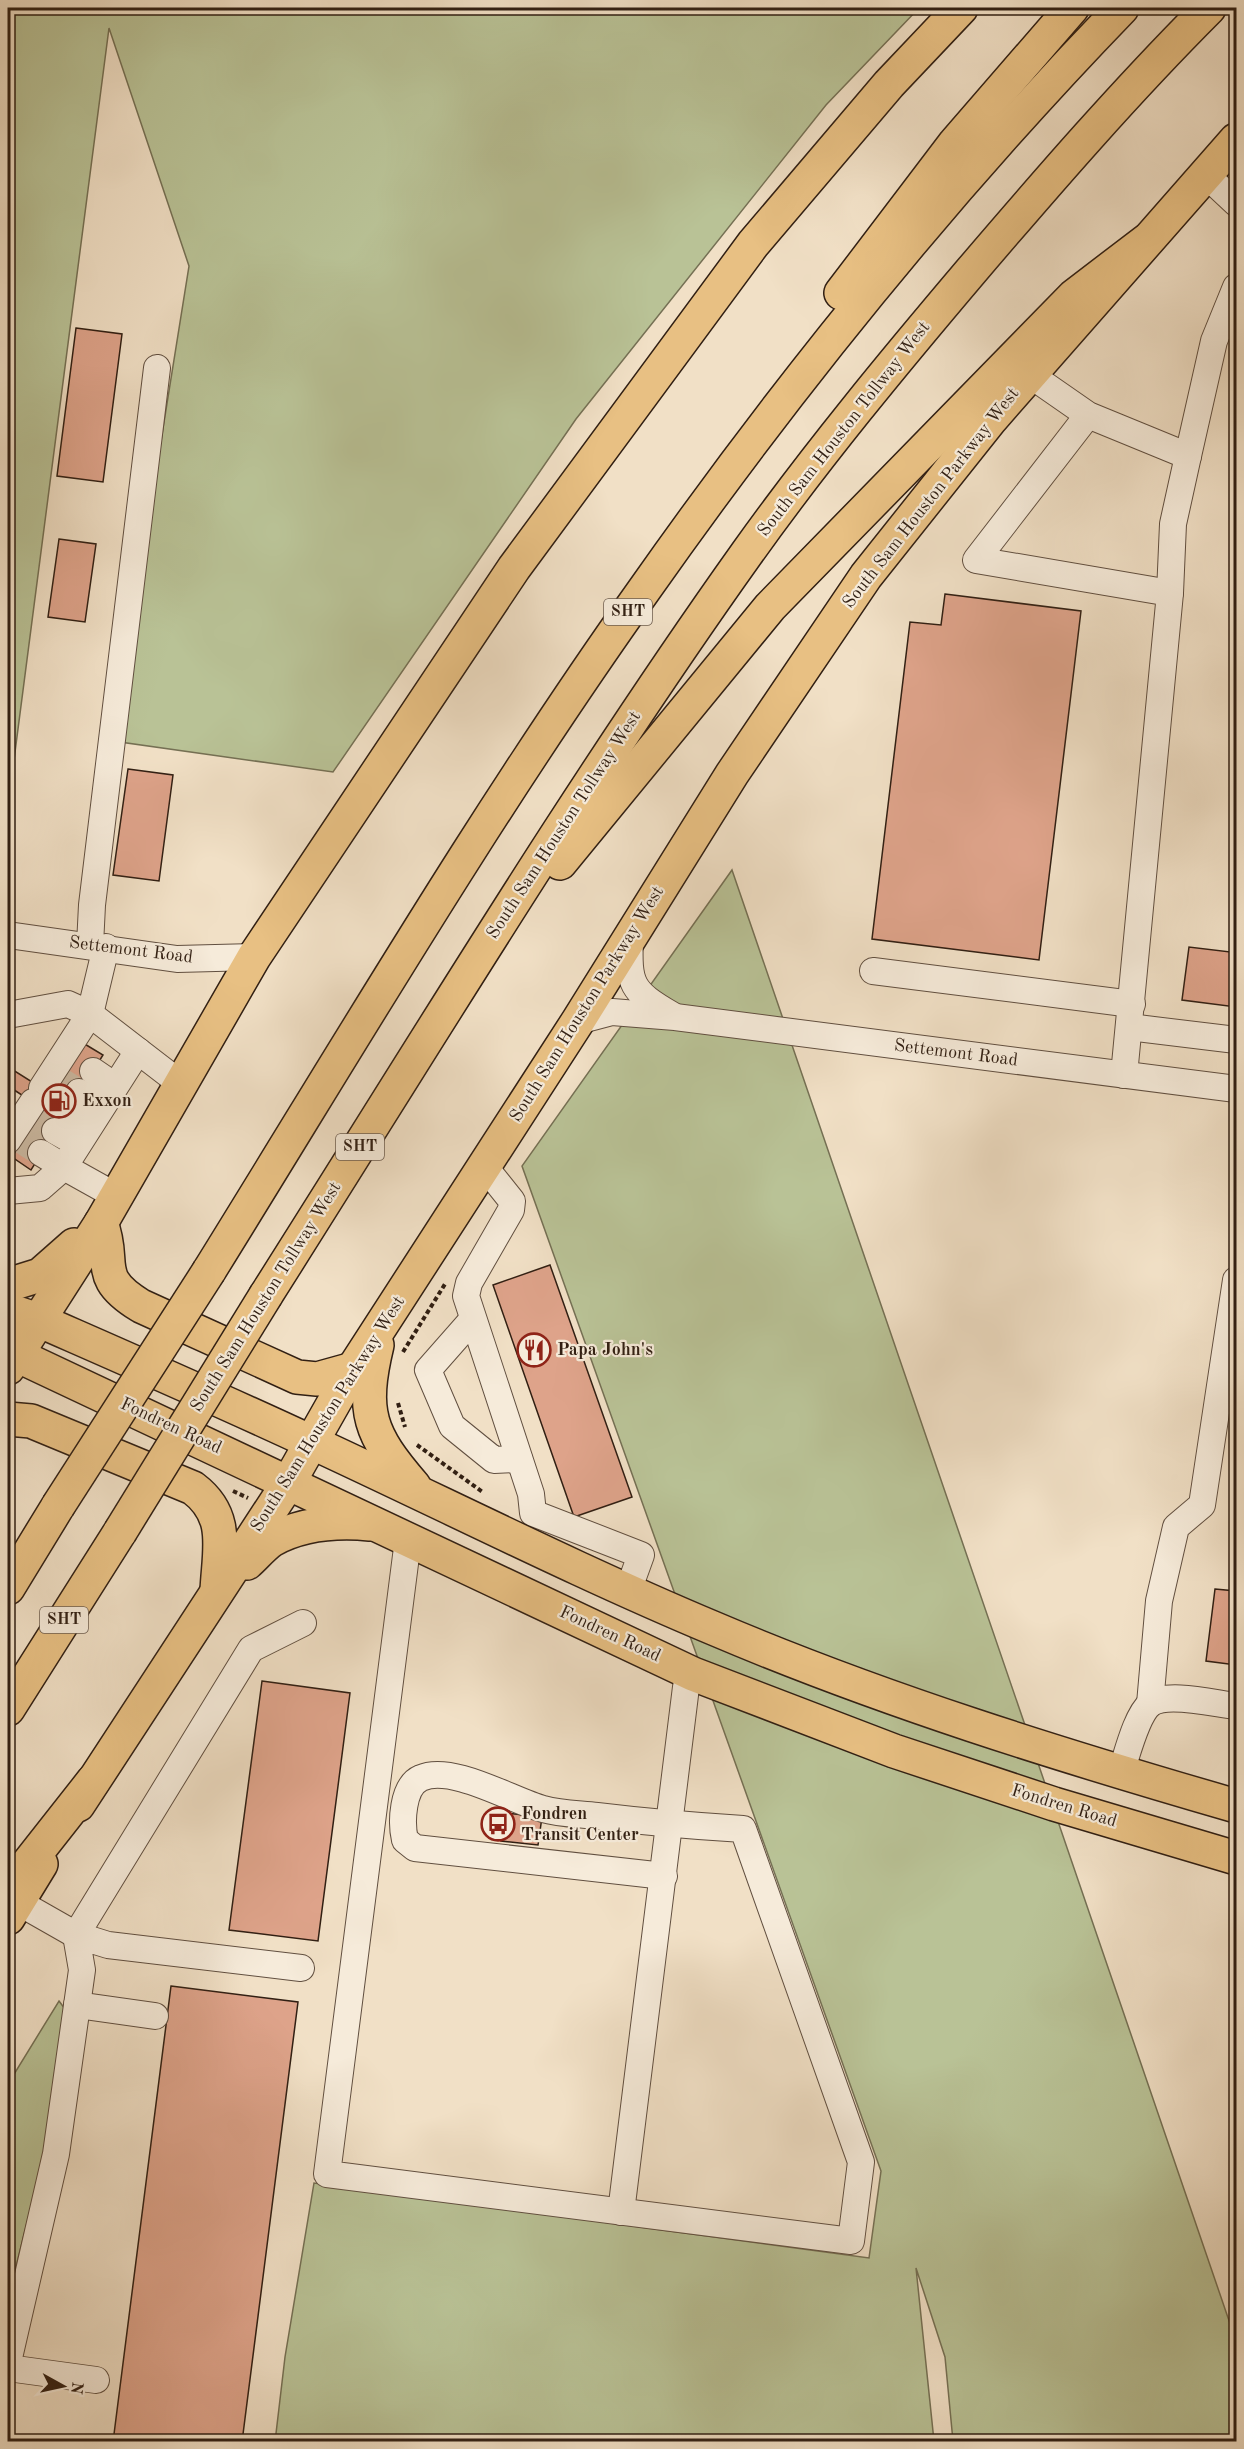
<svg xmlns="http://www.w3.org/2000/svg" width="1244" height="2449" font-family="'Old Standard TT',serif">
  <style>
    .green { fill: #b9c296; stroke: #757054; stroke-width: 1.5 }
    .building { fill: #dea38a; stroke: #311f13; stroke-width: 1.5 }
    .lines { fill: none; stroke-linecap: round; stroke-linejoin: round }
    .minor-tunnel { stroke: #cbb9a2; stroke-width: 26; stroke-dasharray: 26 13; stroke-linecap: butt }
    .minor-casing { stroke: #614f40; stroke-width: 28 }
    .major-casing { stroke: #311f13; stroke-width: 36 }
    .highway-casing { stroke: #311f13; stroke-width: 36 }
    .path { stroke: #311f13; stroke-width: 4; stroke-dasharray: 4.5 3; stroke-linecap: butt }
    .minor { stroke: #f6ebda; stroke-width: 26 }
    .major { stroke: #e8c083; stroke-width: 33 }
    .highway { stroke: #e8c083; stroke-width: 33 }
    .highway-bridge-casing { stroke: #311f13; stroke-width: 36; stroke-linecap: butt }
    .highway-bridge { stroke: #e8c083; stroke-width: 33 }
    .labels { text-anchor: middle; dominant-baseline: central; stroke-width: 4.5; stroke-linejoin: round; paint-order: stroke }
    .shield { fill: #f6ebda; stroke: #6c5c4f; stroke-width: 1.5 }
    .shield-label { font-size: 16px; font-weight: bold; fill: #311f13 }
    .street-label { font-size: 18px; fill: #311f13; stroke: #f6ebda }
    .poi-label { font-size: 18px; font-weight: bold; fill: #311f13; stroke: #f6ebda; text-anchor: start }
  </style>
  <rect width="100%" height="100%" fill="#f1e0c6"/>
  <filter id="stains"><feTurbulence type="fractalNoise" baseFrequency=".00333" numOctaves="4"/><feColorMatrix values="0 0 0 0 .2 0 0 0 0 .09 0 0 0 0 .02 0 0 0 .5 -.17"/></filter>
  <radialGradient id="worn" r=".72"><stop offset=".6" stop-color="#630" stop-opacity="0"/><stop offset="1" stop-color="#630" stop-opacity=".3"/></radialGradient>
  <!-- green -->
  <g class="green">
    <polygon points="8,8 919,8 826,105 576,419 333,772 113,741 189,266 109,28 8,806"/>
    <polygon points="732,870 1236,2341 1236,2441 953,2441 945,2357 916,2268 934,2441 275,2442 285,2357 314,2183 869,2258 881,2171 522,1166"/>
    <polygon points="59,2001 77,2025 8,2298 8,2084"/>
  </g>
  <!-- building -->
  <g class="building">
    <polygon points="76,328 122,334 103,482 57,476"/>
    <polygon points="59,539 96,544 85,622 48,617"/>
    <polygon points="945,594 1081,611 1039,960 872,939 910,622 941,625"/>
    <polygon points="128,769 173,775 159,881 113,875"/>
    <polygon points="1236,897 1236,1007 1182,1000 1189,947 1230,952"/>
    <polygon points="83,1043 103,1055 31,1170 12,1157 42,1108 8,1086 8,1071 10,1068 51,1094"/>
    <polygon points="550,1265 632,1497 574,1517 493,1285"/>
    <polygon points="1215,1589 1236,1591 1236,1665 1206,1661"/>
    <polygon points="262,1681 350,1693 318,1941 229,1930"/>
    <polygon points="505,1813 542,1817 538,1845 501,1841"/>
    <polygon points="171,1986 298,2002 242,2442 113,2442"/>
  </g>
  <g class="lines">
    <!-- minor-tunnel -->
    <g class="minor-tunnel">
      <polyline points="60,1080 79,1092"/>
      <polyline points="37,1095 67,1113"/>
      <polyline points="35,1120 55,1131"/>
      <polyline points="22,1141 41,1153"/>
    </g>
    <defs>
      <g id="minor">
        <polyline points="1205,174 1236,203"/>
        <polyline points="1029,374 1088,415 1188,456 1214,341 1236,287"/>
        <polyline points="1088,415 976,560 1170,593 1124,1075"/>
        <polyline points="1170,593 1173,524 1188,456"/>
        <polyline points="8,935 177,959 254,957"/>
        <path d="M630,937C628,985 631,991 672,1015"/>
        <polyline points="90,945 92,905 157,368"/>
        <polyline points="873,971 1132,1004"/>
        <polyline points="8,1015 68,1004 90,1014 181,1084"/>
        <polyline points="578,1021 612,1012 675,1017 1236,1089"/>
        <polyline points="1129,1027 1236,1040"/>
        <polyline points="93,1071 115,1086"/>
        <polyline points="42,1088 90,1014 106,947"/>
        <polyline points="79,1092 102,1106"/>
        <polyline points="67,1113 89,1126"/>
        <polyline points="55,1131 78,1144"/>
        <polyline points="8,1140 33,1102"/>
        <polyline points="41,1153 64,1167 138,1051"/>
        <polyline points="484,1166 512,1201 511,1210 469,1283 466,1296 531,1494 533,1513 641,1555 628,1591"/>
        <polyline points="8,1191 40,1188 64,1167 116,1196"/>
        <polyline points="472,1320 428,1370 452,1426 494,1460 519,1459"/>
        <path d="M408,1540L327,2174L851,2241L861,2162L743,1829C694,1826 646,1822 597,1816C580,1814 560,1814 543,1809C513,1801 452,1764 421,1778C402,1786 401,1823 405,1840L415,1848L664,1876"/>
        <polyline points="1150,1704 1159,1601 1176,1527 1202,1505 1236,1280"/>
        <path d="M1121,1772C1127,1755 1136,1716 1150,1704C1167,1691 1216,1704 1236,1706"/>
        <polyline points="18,1902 76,1935 251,1649 303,1623"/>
        <polyline points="77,2005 155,2016"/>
        <polyline points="621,2212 686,1687 693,1674"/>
        <polyline points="8,2362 56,2154 82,1970 76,1935 108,1945 301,1968"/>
        <polyline points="8,2368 96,2380"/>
      </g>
      <g id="major">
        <path d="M101,1223C117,1264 92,1276 141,1306L297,1377L317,1379L353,1369"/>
        <polyline points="8,1285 40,1275 74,1245"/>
        <path d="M8,1310L38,1320C129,1360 221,1400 311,1442C445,1504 577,1571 713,1628C882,1700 1060,1755 1236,1806"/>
        <path d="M377,1345C361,1412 369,1434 414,1486"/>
        <polyline points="8,1351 693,1674 894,1751 1054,1804 1236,1858"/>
        <polyline points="8,1368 101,1223 254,957 514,568 753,244 889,84 961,8"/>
        <path d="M8,1419L31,1421L193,1488C230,1516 219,1549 217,1591"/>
        <path d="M247,1563C255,1556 263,1546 272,1540C301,1524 338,1521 370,1524"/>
        <polyline points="78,1805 289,1482 353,1369 578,1021 732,774 866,576 991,419 1236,140"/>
        <polyline points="8,1918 41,1864"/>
      </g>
      <g id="highway">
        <polyline points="841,293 955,143 1072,8"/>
        <polyline points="560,863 770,607 1074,296 1146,241"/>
        <path d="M209,1271C351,1042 488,809 644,590C789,384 947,189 1122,8"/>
        <path d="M266,1295C424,1046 576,793 747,553C817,455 894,362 972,270C1049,180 1126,91 1209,8"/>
        <polyline points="8,1588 58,1506"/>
        <polyline points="8,1709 120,1532"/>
        <polyline points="8,1889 93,1781"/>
      </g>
    </defs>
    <!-- minor casing -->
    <use href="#minor" class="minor-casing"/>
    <!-- major casing -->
    <use href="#major" class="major-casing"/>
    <!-- highway casing -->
    <use href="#highway" class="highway-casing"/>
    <!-- path -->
    <g class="path">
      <polyline points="403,1352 445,1284"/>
      <polyline points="398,1403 405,1427"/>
      <polyline points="417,1445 484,1493"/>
      <polyline points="233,1491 248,1498"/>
    </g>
    <!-- minor -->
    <use href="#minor" class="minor"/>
    <!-- major -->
    <use href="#major" class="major"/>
    <!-- highway -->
    <use href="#highway" class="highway"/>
    <defs>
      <g id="highway-bridge">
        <polyline points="58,1506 209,1271"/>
        <polyline points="120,1532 266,1295"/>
      </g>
    </defs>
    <!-- highway-bridge casing -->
    <use href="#highway-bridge" class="highway-bridge-casing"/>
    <!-- highway-bridge -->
    <use href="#highway-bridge" class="highway-bridge"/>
  </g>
  <!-- icons -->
  <defs>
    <symbol id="fuel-ring" viewBox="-11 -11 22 22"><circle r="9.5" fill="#f6ebda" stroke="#8f2418" stroke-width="1.5"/><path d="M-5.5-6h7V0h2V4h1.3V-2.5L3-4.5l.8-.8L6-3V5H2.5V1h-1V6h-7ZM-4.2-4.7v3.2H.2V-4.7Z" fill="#8f2418"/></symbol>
    <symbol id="restaurant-ring" viewBox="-11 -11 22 22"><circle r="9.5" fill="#f6ebda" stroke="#8f2418" stroke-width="1.5"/><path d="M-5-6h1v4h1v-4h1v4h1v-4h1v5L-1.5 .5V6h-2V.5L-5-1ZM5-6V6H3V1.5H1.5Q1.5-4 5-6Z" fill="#8f2418"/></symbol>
    <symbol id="bus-ring" viewBox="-11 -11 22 22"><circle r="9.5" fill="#f6ebda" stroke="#8f2418" stroke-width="1.5"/><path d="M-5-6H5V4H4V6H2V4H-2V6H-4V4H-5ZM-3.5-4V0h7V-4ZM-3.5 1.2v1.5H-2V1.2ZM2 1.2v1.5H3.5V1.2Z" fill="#8f2418"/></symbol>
  </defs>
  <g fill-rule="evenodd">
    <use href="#fuel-ring" x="40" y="1082" width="38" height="38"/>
    <use href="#restaurant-ring" x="515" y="1331" width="38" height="38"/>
    <use href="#bus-ring" x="479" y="1805" width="38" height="38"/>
  </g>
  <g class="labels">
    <!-- shield labels -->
    <g class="shield">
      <rect x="604" y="599" width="48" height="26" rx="4.5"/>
      <rect x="336" y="1134" width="48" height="26" rx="4.5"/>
      <rect x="40" y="1607" width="48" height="26" rx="4.5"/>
    </g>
    <g class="shield-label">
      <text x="628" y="612">SHT</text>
      <text x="360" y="1147">SHT</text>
      <text x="64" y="1620">SHT</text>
    </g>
    <!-- street labels -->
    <g class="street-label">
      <text transform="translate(844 429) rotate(-52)">South Sam Houston Tollway West</text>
      <text transform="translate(931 498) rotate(-52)">South Sam Houston Parkway West</text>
      <text transform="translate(564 825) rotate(-57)">South Sam Houston Tollway West</text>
      <text transform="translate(131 950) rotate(7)">Settemont Road</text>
      <text transform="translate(587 1004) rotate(-58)">South Sam Houston Parkway West</text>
      <text transform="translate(956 1053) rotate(7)">Settemont Road</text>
      <text transform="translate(266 1297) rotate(-58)">South Sam Houston Tollway West</text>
      <text transform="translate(328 1414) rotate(-58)">South Sam Houston Parkway West</text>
      <text transform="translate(171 1426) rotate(25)">Fondren Road</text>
      <text transform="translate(610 1634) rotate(25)">Fondren Road</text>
      <text transform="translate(1064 1806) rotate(17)">Fondren Road</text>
    </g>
    <!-- poi labels -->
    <g class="poi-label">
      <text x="82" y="1101">Exxon</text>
      <text x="557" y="1350">Papa John's</text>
      <text x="521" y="1814">Fondren<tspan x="521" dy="21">Transit Center</tspan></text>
    </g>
  </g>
  <!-- margin -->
  <rect width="1244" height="2449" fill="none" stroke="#f1e0c6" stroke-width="30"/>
  <rect x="9" y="9" width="1226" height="2431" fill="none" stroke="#311f13" stroke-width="3"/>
  <rect x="15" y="15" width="1214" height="2419" fill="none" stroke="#311f13" stroke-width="1.5"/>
  <!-- north arrow -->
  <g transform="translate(63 2386) rotate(98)" stroke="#f6ebda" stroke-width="4.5" paint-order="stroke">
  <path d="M0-4.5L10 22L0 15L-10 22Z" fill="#311f13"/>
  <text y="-9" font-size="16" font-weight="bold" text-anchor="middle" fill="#311f13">N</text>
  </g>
  <rect width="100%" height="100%" filter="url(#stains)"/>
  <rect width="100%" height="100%" fill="url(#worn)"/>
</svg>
